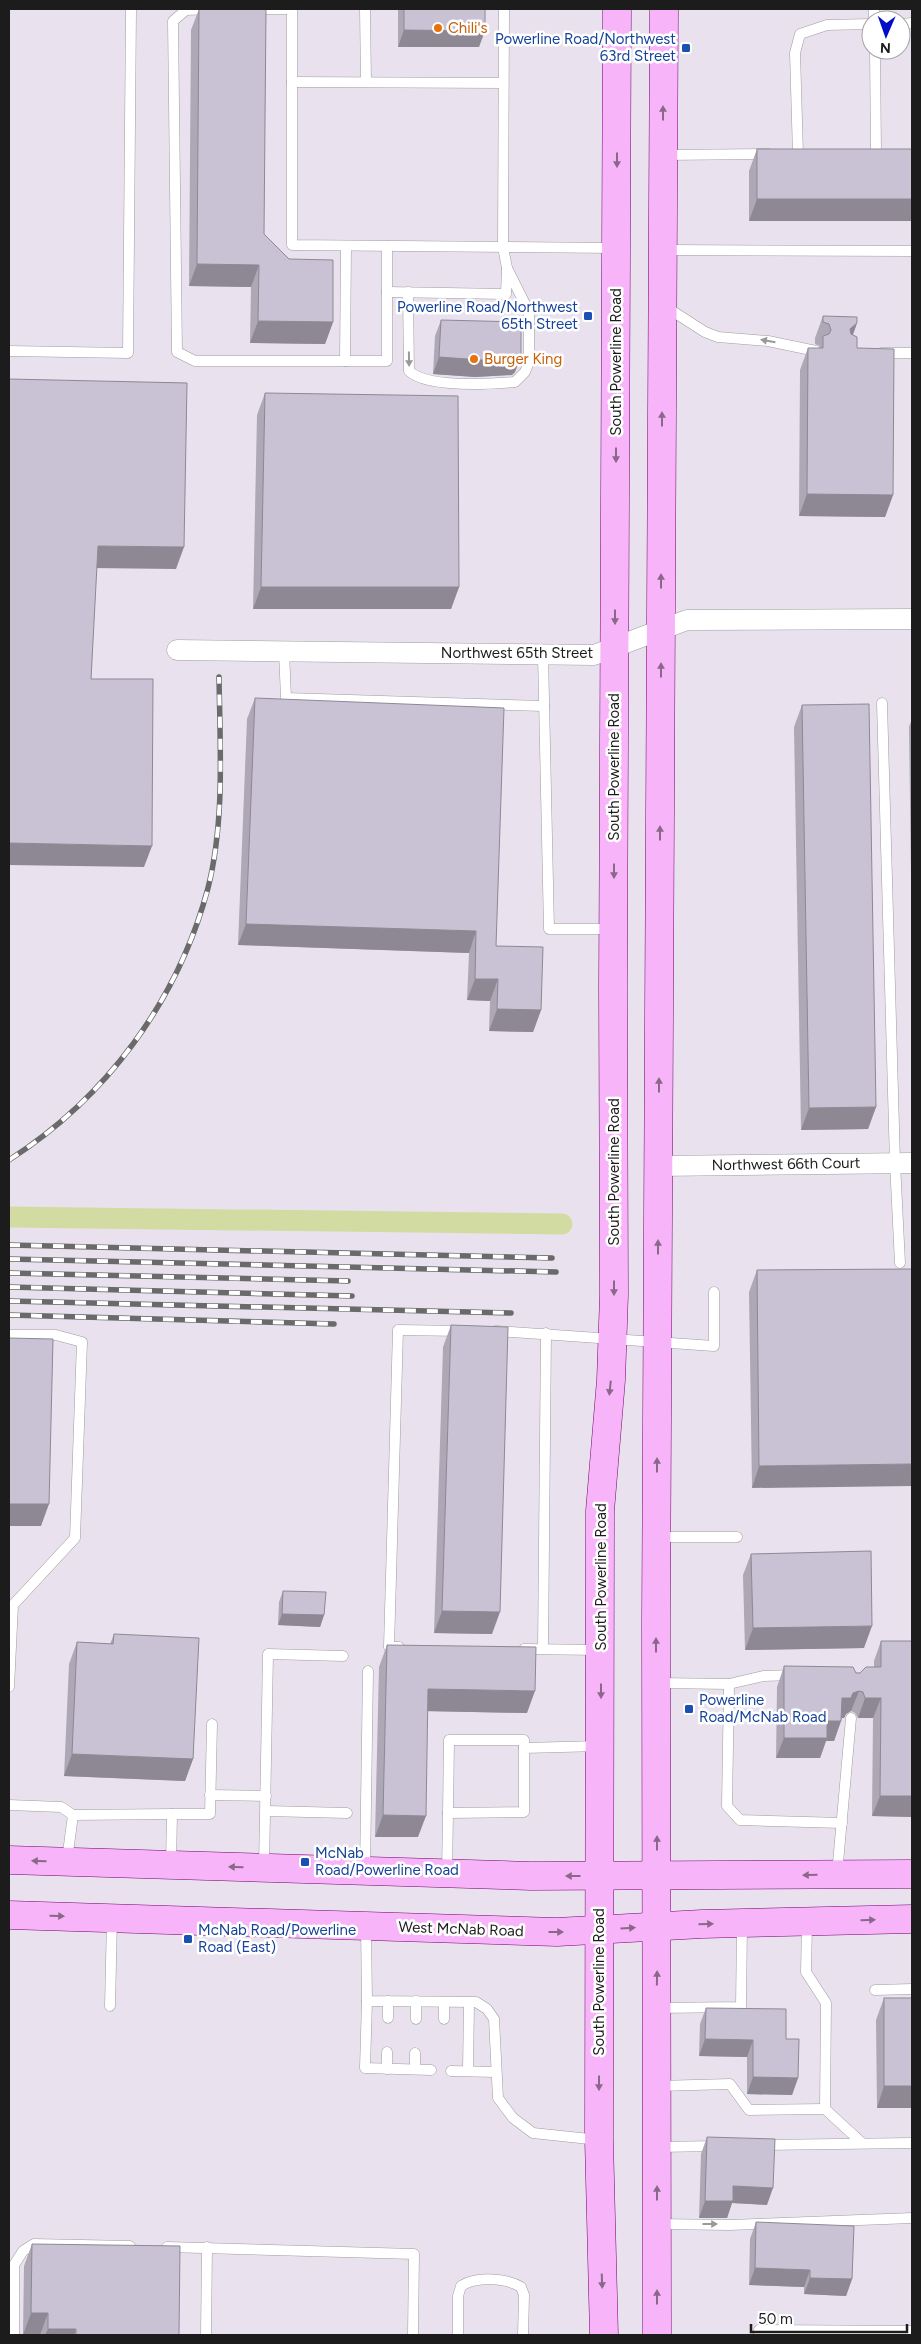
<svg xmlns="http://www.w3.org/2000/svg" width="921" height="2344" font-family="Figtree,sans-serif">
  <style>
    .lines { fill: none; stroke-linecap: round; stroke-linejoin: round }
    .canal { stroke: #d2dca2; stroke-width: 21 }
    .lane-casing { stroke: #9d9d9d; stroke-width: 11 }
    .street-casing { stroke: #9d9d9d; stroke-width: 21 }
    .secondary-casing { stroke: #71056c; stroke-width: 29 }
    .lane { stroke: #fff; stroke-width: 10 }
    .street { stroke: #fff; stroke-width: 20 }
    .secondary { stroke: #f8b4f9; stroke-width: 28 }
    .rail-casing { stroke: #6a6a6a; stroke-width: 5.5 }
    .rail { stroke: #fff; stroke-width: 4; stroke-dasharray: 11; stroke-linecap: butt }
    .wall { fill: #ada7b6 }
    .shaded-wall { fill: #8d8894 }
    .building { fill: #c9c2d4; stroke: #8d8894 }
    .oneway { fill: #8a688a }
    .oneway2 { fill: #999 }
    .food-dot { fill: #e8710a; stroke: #fff; stroke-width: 2 }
    .transit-dot { fill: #1a4fb4; stroke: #fff; stroke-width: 2 }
    .labels { text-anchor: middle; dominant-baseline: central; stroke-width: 5; stroke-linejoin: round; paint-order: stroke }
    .food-label { font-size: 15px; fill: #c56008; stroke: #fff; text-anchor: start }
    .transit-label { font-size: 15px; fill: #164399; stroke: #fff; text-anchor: start }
    .street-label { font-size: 15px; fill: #1c1c1c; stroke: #fff }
  </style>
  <rect width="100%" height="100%" fill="#e9e2ee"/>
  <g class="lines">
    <!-- canal -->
    <polyline class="canal" points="9,1217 562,1224"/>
    <defs>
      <g id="lane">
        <polyline points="212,9 186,10 173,21 177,352 195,361 387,361 387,246"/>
        <polyline points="252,9 286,9"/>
        <polyline points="292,9 292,245 615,248"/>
        <polyline points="365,9 366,82"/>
        <polyline points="874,9 874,20"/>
        <polyline points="901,24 912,23"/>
        <polyline points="875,50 876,154"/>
        <polyline points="292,82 503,83"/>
        <polyline points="798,154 795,53 800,34 827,25 871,24"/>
        <polyline points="664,155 769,154"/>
        <polyline points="663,250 912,251"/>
        <polyline points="387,292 506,294 507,268 503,247 504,9"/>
        <path d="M408,292L409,371C427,388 490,384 515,382L525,372L529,362V312L507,268"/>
        <polyline points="666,307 705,332 718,337 768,341 816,351"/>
        <polyline points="9,351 128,353 131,9"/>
        <polyline points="881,353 912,353"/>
        <polyline points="345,361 346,246"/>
        <polyline points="284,651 286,698 544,706"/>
        <polyline points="543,654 549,929 612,929"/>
        <polyline points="882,703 895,1163 900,1263"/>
        <polyline points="496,1331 714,1346 714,1292"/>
        <polyline points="9,1335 56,1335 82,1342 75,1538 13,1605 9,1687"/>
        <polyline points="658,1537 737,1537"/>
        <polyline points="399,1647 389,1647 398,1330 462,1331"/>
        <polyline points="524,1649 599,1650"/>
        <polyline points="543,1649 546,1333"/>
        <polyline points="658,1683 729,1684 763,1676 793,1675"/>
        <polyline points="729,1684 727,1806 740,1820 842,1823"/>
        <polyline points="210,1795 266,1796"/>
        <polyline points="9,1805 61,1807 73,1815"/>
        <polyline points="266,1811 347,1813"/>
        <polyline points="448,1813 449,1740 524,1740 524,1748"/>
        <polyline points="67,1860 73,1815 172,1814"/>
        <polyline points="171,1864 172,1814 210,1814 212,1724"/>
        <polyline points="264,1867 268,1654 343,1656"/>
        <polyline points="365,1870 368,1671"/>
        <polyline points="447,1872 448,1813 524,1812 524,1748 600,1746"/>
        <polyline points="837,1874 851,1718"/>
        <polyline points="807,1924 806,1972 826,2003 825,2109"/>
        <polyline points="366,1927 367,2001 476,2002 487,2009 494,2019 498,2098 513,2118 533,2133 599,2140"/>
        <polyline points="875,1990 912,1989"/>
        <polyline points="367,2001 365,2068 431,2070"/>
        <polyline points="110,2006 112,1919"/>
        <polyline points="657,2008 741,2007 742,1925"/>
        <polyline points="388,2018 388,2001"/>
        <polyline points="416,2019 416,2001"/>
        <polyline points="444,2019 444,2002"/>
        <polyline points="387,2069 387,2052"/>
        <polyline points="415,2069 415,2053"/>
        <polyline points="451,2071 496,2072"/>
        <polyline points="468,2071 469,2003"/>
        <polyline points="658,2086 730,2084 749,2110 825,2109 862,2143"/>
        <polyline points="763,2145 912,2143"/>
        <polyline points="658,2147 716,2146"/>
        <polyline points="657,2224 729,2225 912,2218"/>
        <polyline points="167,2247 414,2254 413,2335"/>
        <polyline points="14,2335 14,2265 23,2251 34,2244 130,2246"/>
        <polyline points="206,2335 207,2247"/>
        <path d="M458,2335V2296L461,2286C476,2276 507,2278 521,2287L524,2295L523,2335"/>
        <polyline points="759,2335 759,2330 912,2331"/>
      </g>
      <g id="street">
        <polyline points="177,650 594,655 687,620 912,619"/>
        <polyline points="659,1166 912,1163"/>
      </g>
      <g id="secondary">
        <polyline points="9,1860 531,1876 912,1874"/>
        <polyline points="9,1915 557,1932 702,1924 912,1919"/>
        <polyline points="604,2335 599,2140 600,1511 611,1380 614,1295 613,988 617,9"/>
        <polyline points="657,2335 656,1623 664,9"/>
      </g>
    </defs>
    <!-- lane casing -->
    <use href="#lane" class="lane-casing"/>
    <!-- street casing -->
    <use href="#street" class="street-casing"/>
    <!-- secondary casing -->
    <use href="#secondary" class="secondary-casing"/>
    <!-- lane -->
    <use href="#lane" class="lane"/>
    <!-- street -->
    <use href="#street" class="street"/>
    <!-- secondary -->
    <use href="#secondary" class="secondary"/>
    <defs>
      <g id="rail">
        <path d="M9,1160C106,1098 178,1001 208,888C225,821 220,746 219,677"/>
        <polyline points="9,1245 552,1258"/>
        <polyline points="9,1259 556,1272"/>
        <polyline points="9,1273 348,1281"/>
        <polyline points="9,1287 352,1296"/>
        <polyline points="9,1301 511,1313"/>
        <polyline points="9,1315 334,1324"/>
      </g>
    </defs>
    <!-- rail casing -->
    <use href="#rail" class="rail-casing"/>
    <!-- rail -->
    <use href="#rail" class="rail"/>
  </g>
  <!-- wall -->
  <g class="wall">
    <polygon points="199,9 264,234 333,322 325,344 250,343 251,287 189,286 191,30"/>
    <polygon points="398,9 485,9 479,47 398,47"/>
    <polygon points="757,149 912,149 912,221 749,221 749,171"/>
    <polygon points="823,316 857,323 853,335 893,495 885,517 799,516 800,370 808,348 819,348 820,346 815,344 815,338"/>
    <polygon points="441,320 521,356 515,372 512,375 475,377 433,374 435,336"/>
    <polygon points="265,393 459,587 451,609 253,609 257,415"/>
    <polygon points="255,698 496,946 541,1010 533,1032 489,1031 490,1001 467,1000 469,953 238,945 247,719"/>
    <polygon points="802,705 876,1107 868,1129 801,1130 794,727"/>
    <polygon points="912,719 912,949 909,727"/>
    <polygon points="912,1269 752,1488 749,1292 757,1270"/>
    <polygon points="451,1325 492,1634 434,1633 443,1347"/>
    <polygon points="751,1554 864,1648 745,1650 743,1575"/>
    <polygon points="283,1591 324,1615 320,1627 278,1625 279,1602"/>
    <polygon points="114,1634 193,1759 185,1781 64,1776 69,1664 77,1642 110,1644"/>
    <polygon points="881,1641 912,1817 872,1816 873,1718 858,1718 855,1713 851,1711 846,1714 844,1718 842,1718 841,1721 834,1741 826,1741 820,1758 776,1758 777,1687 784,1666 860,1673 874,1667 874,1661"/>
    <polygon points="387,1645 527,1713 428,1711 418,1837 375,1837 379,1667"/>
    <polygon points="884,1998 912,2108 877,2108 876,2020"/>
    <polygon points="706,2008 786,2039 798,2078 792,2095 747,2094 747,2057 699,2056 700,2024"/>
    <polygon points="707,2137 767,2205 732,2203 727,2218 699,2218 701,2154"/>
    <polygon points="756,2222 852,2279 846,2296 804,2294 804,2287 749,2285 750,2239"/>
    <polygon points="32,2244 179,2335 23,2335 24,2266"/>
  </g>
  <!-- shaded-wall -->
  <g class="shaded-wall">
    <polygon points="404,30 485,31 479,47 398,47"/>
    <polygon points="757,199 912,199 912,221 749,221"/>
    <polygon points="197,264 259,265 251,287 189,286"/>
    <polygon points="258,321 333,322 325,344 250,343"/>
    <polygon points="857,323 849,345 850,329"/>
    <polygon points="521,356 515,372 512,375 475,377 433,374 439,357"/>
    <polygon points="807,494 893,495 885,517 799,516"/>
    <polygon points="98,546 184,547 176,569 90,568"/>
    <polygon points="261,587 459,587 451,609 253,609"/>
    <polygon points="9,843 152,846 144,867 9,865"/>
    <polygon points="246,924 476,931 469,953 238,945"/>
    <polygon points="475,979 498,979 490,1001 467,1000"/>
    <polygon points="497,1009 541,1010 533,1032 489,1031"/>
    <polygon points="876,1107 868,1129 801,1130 809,1108"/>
    <polygon points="912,1464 912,1486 752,1488 759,1466"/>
    <polygon points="9,1504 49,1504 41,1526 9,1526"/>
    <polygon points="442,1611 500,1612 492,1634 434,1633"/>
    <polygon points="282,1614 324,1615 320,1627 278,1625"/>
    <polygon points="872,1626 864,1648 745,1650 753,1628"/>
    <polygon points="428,1689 535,1691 527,1713 420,1711"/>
    <polygon points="859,1691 851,1711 846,1714 844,1718 834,1718 842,1698"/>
    <polygon points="865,1698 881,1698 873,1718 858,1718"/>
    <polygon points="827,1721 841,1721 834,1741 826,1741 820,1758 776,1758 784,1738"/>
    <polygon points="72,1754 193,1759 185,1781 64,1776"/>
    <polygon points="880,1796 912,1796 912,1817 872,1816"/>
    <polygon points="383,1815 426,1816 418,1837 375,1837"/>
    <polygon points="705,2039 753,2040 747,2057 699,2056"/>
    <polygon points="753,2077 798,2078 792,2095 747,2094"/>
    <polygon points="884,2086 912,2086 912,2108 877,2108"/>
    <polygon points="733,2186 773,2188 767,2205 732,2203 727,2218 699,2218 705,2201"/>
    <polygon points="755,2268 810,2270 804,2287 749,2285"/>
    <polygon points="810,2278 852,2279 846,2296 804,2294"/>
    <polygon points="31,2313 48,2313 40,2335 23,2335"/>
    <polygon points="48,2329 76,2329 74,2335 45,2335"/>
  </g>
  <!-- building -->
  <g class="building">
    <polygon points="199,9 266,9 264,234 289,259 333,260 333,322 258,321 259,265 197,264"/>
    <polygon points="404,9 485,9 485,31 404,30"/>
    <rect x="757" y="149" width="155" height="50"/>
    <polygon points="823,316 857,317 857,323 850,329 851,334 857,337 857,348 894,349 893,495 807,494 808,348 823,348 823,336 829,334 831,330 829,324 823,322"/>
    <polygon points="441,320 521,322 521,356 518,358 481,360 439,357"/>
    <polygon points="9,379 187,383 184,547 98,546 91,679 153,679 152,846 9,843"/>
    <polygon points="265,393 458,396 459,587 261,587"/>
    <polygon points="255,698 504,708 496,946 543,947 541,1010 497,1009 498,979 475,979 476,931 246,924"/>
    <polygon points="869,704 876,1107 809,1108 802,705"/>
    <polygon points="912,1269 912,1464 759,1466 757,1270"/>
    <polygon points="451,1325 508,1327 500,1612 442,1611"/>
    <polygon points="9,1338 53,1339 49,1504 9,1504"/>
    <polygon points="871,1551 872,1626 753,1628 751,1554"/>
    <polygon points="283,1591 326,1592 324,1615 282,1614"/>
    <polygon points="114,1634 199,1638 193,1759 72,1754 77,1642 113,1644"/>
    <polygon points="881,1641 912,1641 912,1796 880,1796 881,1698 865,1698 863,1692 859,1691 853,1693 851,1698 842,1698 841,1721 827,1721 827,1738 784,1738 784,1666 853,1667 856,1673 860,1673 866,1667 881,1667"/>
    <polygon points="387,1645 536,1647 535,1691 428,1689 426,1816 383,1815"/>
    <rect x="884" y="1998" width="28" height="88"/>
    <polygon points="706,2008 786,2009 786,2039 799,2039 798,2078 753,2077 753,2040 705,2039"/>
    <polygon points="707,2137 775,2139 773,2188 733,2186 733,2201 705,2201"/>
    <polygon points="756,2222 854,2226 852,2279 810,2278 810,2270 755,2268"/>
    <polygon points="32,2244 180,2246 179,2335 76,2335 76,2329 48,2329 48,2313 31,2313"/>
  </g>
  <!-- one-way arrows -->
  <defs><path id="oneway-solid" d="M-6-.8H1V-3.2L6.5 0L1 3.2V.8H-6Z" transform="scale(1.25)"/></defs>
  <g class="oneway">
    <use href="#oneway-solid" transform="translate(663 113) rotate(-90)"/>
    <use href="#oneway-solid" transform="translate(617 160) rotate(90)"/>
    <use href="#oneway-solid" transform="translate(662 419) rotate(-90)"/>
    <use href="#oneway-solid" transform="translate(616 455) rotate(90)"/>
    <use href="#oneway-solid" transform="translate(661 581) rotate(-90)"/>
    <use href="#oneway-solid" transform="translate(615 617) rotate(90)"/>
    <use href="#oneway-solid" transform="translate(661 670) rotate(-90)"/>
    <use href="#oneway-solid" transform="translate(660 833) rotate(-90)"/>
    <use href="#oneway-solid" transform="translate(614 871) rotate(90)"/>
    <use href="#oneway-solid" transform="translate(659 1085) rotate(-90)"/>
    <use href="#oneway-solid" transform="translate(658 1247) rotate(-90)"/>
    <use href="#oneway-solid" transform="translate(614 1288) rotate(90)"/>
    <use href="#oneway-solid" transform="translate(610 1388) rotate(96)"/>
    <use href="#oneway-solid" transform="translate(657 1465) rotate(-90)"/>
    <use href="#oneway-solid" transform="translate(656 1645) rotate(-90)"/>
    <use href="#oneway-solid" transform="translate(601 1691) rotate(90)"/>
    <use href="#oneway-solid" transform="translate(657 1843) rotate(-90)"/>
    <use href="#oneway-solid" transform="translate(39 1861) rotate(-178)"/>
    <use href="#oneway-solid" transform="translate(236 1867) rotate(-178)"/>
    <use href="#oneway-solid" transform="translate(810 1875) rotate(179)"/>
    <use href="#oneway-solid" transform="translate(573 1876) rotate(180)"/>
    <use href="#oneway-solid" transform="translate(57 1916) rotate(2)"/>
    <use href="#oneway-solid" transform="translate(868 1920) rotate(-1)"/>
    <use href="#oneway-solid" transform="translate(706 1924) rotate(-2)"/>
    <use href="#oneway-solid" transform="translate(628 1928) rotate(-3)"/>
    <use href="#oneway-solid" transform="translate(556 1932)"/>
    <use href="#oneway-solid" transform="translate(657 1978) rotate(-89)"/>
    <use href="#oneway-solid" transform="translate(599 2083) rotate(90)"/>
    <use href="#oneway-solid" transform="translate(657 2193) rotate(-90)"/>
    <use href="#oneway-solid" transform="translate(602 2281) rotate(88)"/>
    <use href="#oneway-solid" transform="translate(657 2297) rotate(-90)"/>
  </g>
  <g class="oneway2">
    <use href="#oneway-solid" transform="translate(768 341) rotate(-170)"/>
    <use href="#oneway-solid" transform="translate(409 359) rotate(89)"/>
    <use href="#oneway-solid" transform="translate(710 2224)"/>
  </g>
  <!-- markers -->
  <g class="food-dot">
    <circle cx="438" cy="28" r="5"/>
    <circle cx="474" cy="359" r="5"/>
  </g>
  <g class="transit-dot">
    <rect x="681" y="43" width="10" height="10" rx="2.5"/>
    <rect x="583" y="311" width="10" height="10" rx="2.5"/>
    <rect x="684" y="1704" width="10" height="10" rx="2.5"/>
    <rect x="300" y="1857" width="10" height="10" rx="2.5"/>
    <rect x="183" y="1934" width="10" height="10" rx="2.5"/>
  </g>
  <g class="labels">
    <!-- food labels -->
    <g class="food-label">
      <text x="448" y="28">Chili's</text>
      <text x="484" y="359">Burger King</text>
    </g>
    <!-- transit labels -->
    <g class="transit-label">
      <text x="676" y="39" text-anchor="end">Powerline Road/Northwest<tspan x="676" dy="17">63rd Street</tspan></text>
      <text x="578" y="307" text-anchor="end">Powerline Road/Northwest<tspan x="578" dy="17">65th Street</tspan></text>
      <text x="699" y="1700">Powerline<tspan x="699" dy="17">Road/McNab Road</tspan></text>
      <text x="315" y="1853">McNab<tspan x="315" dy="17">Road/Powerline Road</tspan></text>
      <text x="198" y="1930">McNab Road/Powerline<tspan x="198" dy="17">Road (East)</tspan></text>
    </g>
    <!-- street labels -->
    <g class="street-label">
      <text transform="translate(616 362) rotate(-90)">South Powerline Road</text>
      <text x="517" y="653">Northwest 65th Street</text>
      <text transform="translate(614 767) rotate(-90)">South Powerline Road</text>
      <text transform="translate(786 1164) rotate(-1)">Northwest 66th Court</text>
      <text transform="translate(614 1172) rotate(-90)">South Powerline Road</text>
      <text transform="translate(601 1577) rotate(-90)">South Powerline Road</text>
      <text transform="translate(461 1929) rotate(2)">West McNab Road</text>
      <text transform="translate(599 1982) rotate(-90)">South Powerline Road</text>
    </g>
  </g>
  <!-- border -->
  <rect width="921" height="2344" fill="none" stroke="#1c1c1c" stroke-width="20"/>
  <!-- north arrow -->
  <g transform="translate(886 35) rotate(182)"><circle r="24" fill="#ffffff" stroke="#a4a4a4"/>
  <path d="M0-4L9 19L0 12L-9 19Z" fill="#010dc8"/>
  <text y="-8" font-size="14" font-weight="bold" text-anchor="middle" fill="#1c1c1c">N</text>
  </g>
  <!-- scale -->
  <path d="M751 2324v8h156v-8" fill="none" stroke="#1c1c1c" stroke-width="2.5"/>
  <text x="758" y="2324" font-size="15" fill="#1c1c1c" stroke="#ffffff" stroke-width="4" paint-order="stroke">50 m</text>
</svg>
